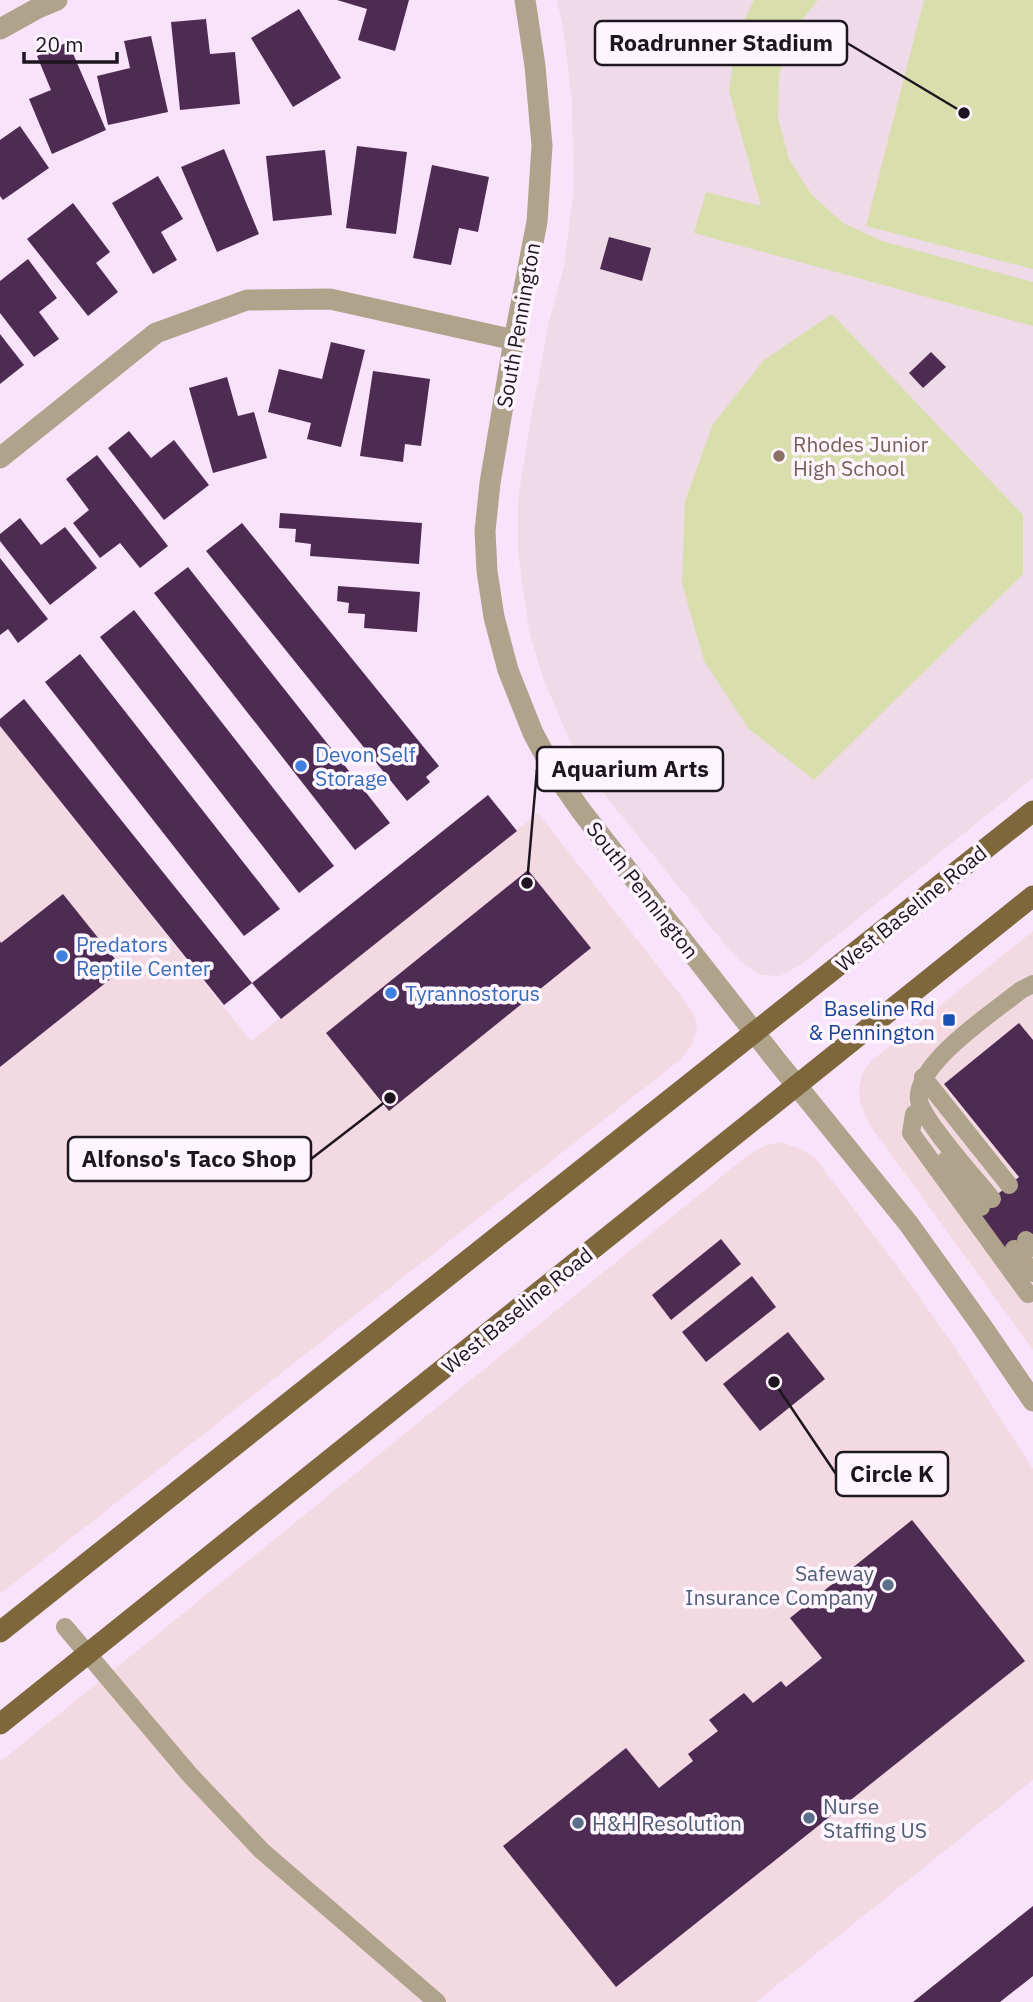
<svg xmlns="http://www.w3.org/2000/svg" width="1033" height="2002" font-family="'IBM Plex Sans',sans-serif">
  <style>
    .commercial { fill: #f3d9e2 }
    .education { fill: #efdae8 }
    .green { fill: #d8dfac }
    .building { fill: #4e2b53 }
    .lines { fill: none; stroke-linecap: round; stroke-linejoin: round }
    .lane { stroke: #afa38c; stroke-width: 18 }
    .street { stroke: #afa38c; stroke-width: 21 }
    .primary { stroke: #7d673b; stroke-width: 21 }
    .education-dot { fill: #8d6e63; stroke: #fef5ff; stroke-width: 2.5 }
    .shop-dot { fill: #3f7fe0; stroke: #fef5ff; stroke-width: 2.5 }
    .transit-dot { fill: #1a4fb4; stroke: #fef5ff; stroke-width: 2.5 }
    .service-dot { fill: #5c6f8a; stroke: #fef5ff; stroke-width: 2.5 }
    .labels { text-anchor: middle; dominant-baseline: central; stroke-width: 7; stroke-linejoin: round; paint-order: stroke }
    .street-label { font-size: 21px; fill: #1e161f; stroke: #fef5ff }
    .education-label { font-size: 21px; fill: #785e54; stroke: #fef5ff; text-anchor: start }
    .shop-label { font-size: 21px; fill: #366cbe; stroke: #fef5ff; text-anchor: start }
    .transit-label { font-size: 21px; fill: #164399; stroke: #fef5ff; text-anchor: end }
    .service-label { font-size: 21px; fill: #4e5e75; stroke: #fef5ff; text-anchor: start }
    .leader { fill: none; stroke: #1e161f; stroke-width: 2.5 }
    .callout-dot { fill: #1e161f; stroke: #fef5ff; stroke-width: 2.5 }
    .callout { fill: #fef5ff; stroke: #1e161f; stroke-width: 2.5 }
    .callout-label { font-size: 23px; text-anchor: middle; font-weight: bold; fill: #1e161f }
  </style>
  <rect width="100%" height="100%" fill="#f9e3fb"/>
  <!-- commercial -->
  <g class="commercial">
    <polygon points="0,726 251,1041 538,813 682,997 695,1017 697,1029 691,1046 681,1059 0,1594"/>
    <polygon points="1033,931 1033,1350 869,1124 860,1102 859,1088 862,1074 871,1061"/>
    <polygon points="780,1142 799,1148 814,1157 893,1260 954,1346 1033,1469 1033,1780 756,2002 0,2002 0,1762 748,1155 767,1145"/>
  </g>
  <!-- education -->
  <polygon class="education" points="557,0 1033,0 1033,778 800,965 780,976 760,975 741,962 723,942 596,784 570,741 544,681 529,631 518,552 518,500 532,412 549,322 564,266 574,187 572,101 563,27"/>
  <!-- green -->
  <g class="green">
    <polygon points="754,0 818,0 795,28 779,75 778,118 789,159 811,194 843,223 882,241 1033,282 1033,326 694,233 706,192 761,206 729,91 737,35"/>
    <polygon points="924,0 1033,0 1033,269 866,226"/>
    <polygon points="832,314 1023,515 1023,574 814,780 749,729 704,661 682,583 685,501 713,424 764,360"/>
  </g>
  <!-- building -->
  <g class="building">
    <polygon points="337,0 409,0 395,51 358,40 367,9"/>
    <polygon points="299,9 341,78 293,107 251,38"/>
    <polygon points="206,19 210,54 235,52 240,104 180,110 171,22"/>
    <polygon points="151,36 168,112 108,125 97,76 130,68 124,41"/>
    <polygon points="68,42 106,130 52,154 29,99 51,90 37,56"/>
    <polygon points="20,126 49,168 3,200 0,196 0,140"/>
    <polygon points="357,146 407,152 396,234 346,228"/>
    <polygon points="224,149 259,234 217,252 181,167"/>
    <polygon points="325,150 332,215 273,221 266,156"/>
    <polygon points="432,165 489,177 478,232 459,228 451,265 413,258"/>
    <polygon points="158,176 183,219 161,232 177,260 153,274 112,203"/>
    <polygon points="73,203 110,252 96,263 118,292 88,316 27,239"/>
    <polygon points="609,237 651,248 642,281 600,269"/>
    <polygon points="28,259 57,298 39,312 59,339 34,357 0,313 0,281"/>
    <polygon points="0,334 24,365 0,384"/>
    <polygon points="331,342 365,350 341,447 307,439 311,423 268,412 279,369 322,379"/>
    <polygon points="931,352 946,367 923,388 909,373"/>
    <polygon points="373,371 430,379 421,446 405,444 403,462 360,456"/>
    <polygon points="227,377 238,416 254,412 267,458 213,473 189,388"/>
    <polygon points="129,431 151,458 174,440 209,485 164,520 108,448"/>
    <polygon points="97,455 168,546 140,568 120,543 100,558 73,523 89,510 66,479"/>
    <polygon points="280,513 422,523 419,564 310,556 311,544 295,542 296,529 279,528"/>
    <polygon points="20,518 41,545 65,527 97,568 50,605 0,541 0,534"/>
    <polygon points="242,523 439,766 426,777 430,782 407,801 206,551"/>
    <polygon points="0,558 48,619 18,643 8,629 0,635"/>
    <polygon points="188,567 390,823 355,850 154,593"/>
    <polygon points="338,586 420,592 417,632 364,628 365,614 348,613 349,603 337,601"/>
    <polygon points="134,610 334,866 299,893 100,637"/>
    <polygon points="80,654 280,909 244,936 45,682"/>
    <polygon points="24,699 252,983 224,1005 0,726 0,719"/>
    <polygon points="488,795 517,831 281,1019 252,983"/>
    <polygon points="528,870 591,948 389,1111 326,1033"/>
    <polygon points="63,894 123,969 0,1067 0,941 1,943"/>
    <polygon points="1019,1023 1033,1040 1033,1234 1007,1255 973,1214 1019,1177 944,1084"/>
    <polygon points="721,1239 741,1264 671,1320 652,1295"/>
    <polygon points="752,1276 776,1307 706,1362 682,1332"/>
    <polygon points="788,1332 825,1379 760,1431 723,1384"/>
    <polygon points="912,1520 1025,1661 616,1987 503,1846 626,1748 659,1788 693,1761 688,1754 718,1731 709,1720 744,1693 753,1703 781,1681 786,1687 822,1658 790,1618"/>
    <polygon points="1033,1906 1033,1976 1000,2002 913,2002"/>
  </g>
  <g class="lines">
    <!-- lane -->
    <g class="lane">
      <polyline points="923,1077 1009,1185"/>
      <polyline points="914,1114 911,1133 1028,1294"/>
      <polyline points="946,1160 981,1207"/>
      <path d="M992,1199C977,1180 922,1120 919,1100C914,1064 995,1011 1021,990L1033,984"/>
      <polyline points="1026,1240 1033,1248"/>
      <polyline points="1014,1249 1033,1273"/>
      <polyline points="65,1627 190,1775 262,1851 437,2002"/>
    </g>
    <!-- street -->
    <g class="street">
      <polyline points="525,0 535,66 542,146 537,222 514,340 490,483 485,531 487,571 494,617 508,670 533,733 554,772 582,812 776,1060 908,1223 981,1325 1033,1401"/>
      <polyline points="0,29 38,8 57,0"/>
      <polyline points="0,458 156,333 247,300 330,299 514,340"/>
    </g>
    <!-- primary -->
    <g class="primary">
      <polyline points="0,1632 1033,811"/>
      <polyline points="0,1724 1033,896"/>
    </g>
  </g>
  <!-- markers -->
  <circle class="education-dot" cx="779" cy="456" r="7"/>
  <g class="shop-dot">
    <circle cx="301" cy="766" r="7"/>
    <circle cx="62" cy="956" r="7"/>
    <circle cx="391" cy="993" r="7"/>
  </g>
  <rect class="transit-dot" x="942" y="1013" width="14" height="14" rx="3.5"/>
  <g class="service-dot">
    <circle cx="888" cy="1585" r="7"/>
    <circle cx="809" cy="1818" r="7"/>
    <circle cx="578" cy="1823" r="7"/>
  </g>
  <g class="labels">
    <!-- street labels -->
    <g class="street-label">
      <text transform="translate(518 325) rotate(-80)">South Pennington</text>
      <text transform="translate(643 890) rotate(52)">South Pennington</text>
      <text transform="translate(911 908) rotate(-39)">West Baseline Road</text>
      <text transform="translate(517 1310) rotate(-39)">West Baseline Road</text>
    </g>
    <!-- education labels -->
    <g class="education-label">
      <text x="793" y="444">Rhodes Junior<tspan x="793" dy="24">High School</tspan></text>
    </g>
    <!-- shop labels -->
    <g class="shop-label">
      <text x="315" y="754">Devon Self<tspan x="315" dy="24">Storage</tspan></text>
      <text x="76" y="944">Predators<tspan x="76" dy="24">Reptile Center</tspan></text>
      <text x="405" y="993">Tyrannostorus</text>
    </g>
    <!-- transit labels -->
    <g class="transit-label">
      <text x="935" y="1008">Baseline Rd<tspan x="935" dy="24">&amp; Pennington</tspan></text>
    </g>
    <!-- service labels -->
    <g class="service-label">
      <text x="874" y="1573" text-anchor="end">Safeway<tspan x="874" dy="24">Insurance Company</tspan></text>
      <text x="823" y="1806">Nurse<tspan x="823" dy="24">Staffing US</tspan></text>
      <text x="592" y="1823">H&amp;H Resolution</text>
    </g>
  </g>
  <!-- callouts -->
  <path class="leader" d="M964 113L847 43M527 883L537 769M390 1098L311 1159M774 1382L836 1474"/>
  <g class="callout-dot">
    <circle cx="964" cy="113" r="7"/>
    <circle cx="527" cy="883" r="7"/>
    <circle cx="390" cy="1098" r="7"/>
    <circle cx="774" cy="1382" r="7"/>
  </g>
  <g class="callout">
    <rect x="595" y="21" width="252" height="44" rx="7"/>
    <rect x="537" y="747" width="186" height="44" rx="7"/>
    <rect x="68" y="1137" width="243" height="44" rx="7"/>
    <rect x="836" y="1452" width="112" height="44" rx="7"/>
  </g>
  <g class="callout-label">
    <text x="721" y="51">Roadrunner Stadium</text>
    <text x="630" y="777">Aquarium Arts</text>
    <text x="189" y="1167">Alfonso's Taco Shop</text>
    <text x="892" y="1482">Circle K</text>
  </g>
  <!-- scale -->
  <path d="M24 52v10h93v-10" fill="none" stroke="#1e161f" stroke-width="3.5"/>
  <text x="35" y="52" font-size="21" fill="#1e161f" stroke="#fef5ff" stroke-width="5" paint-order="stroke">20 m</text>
</svg>
